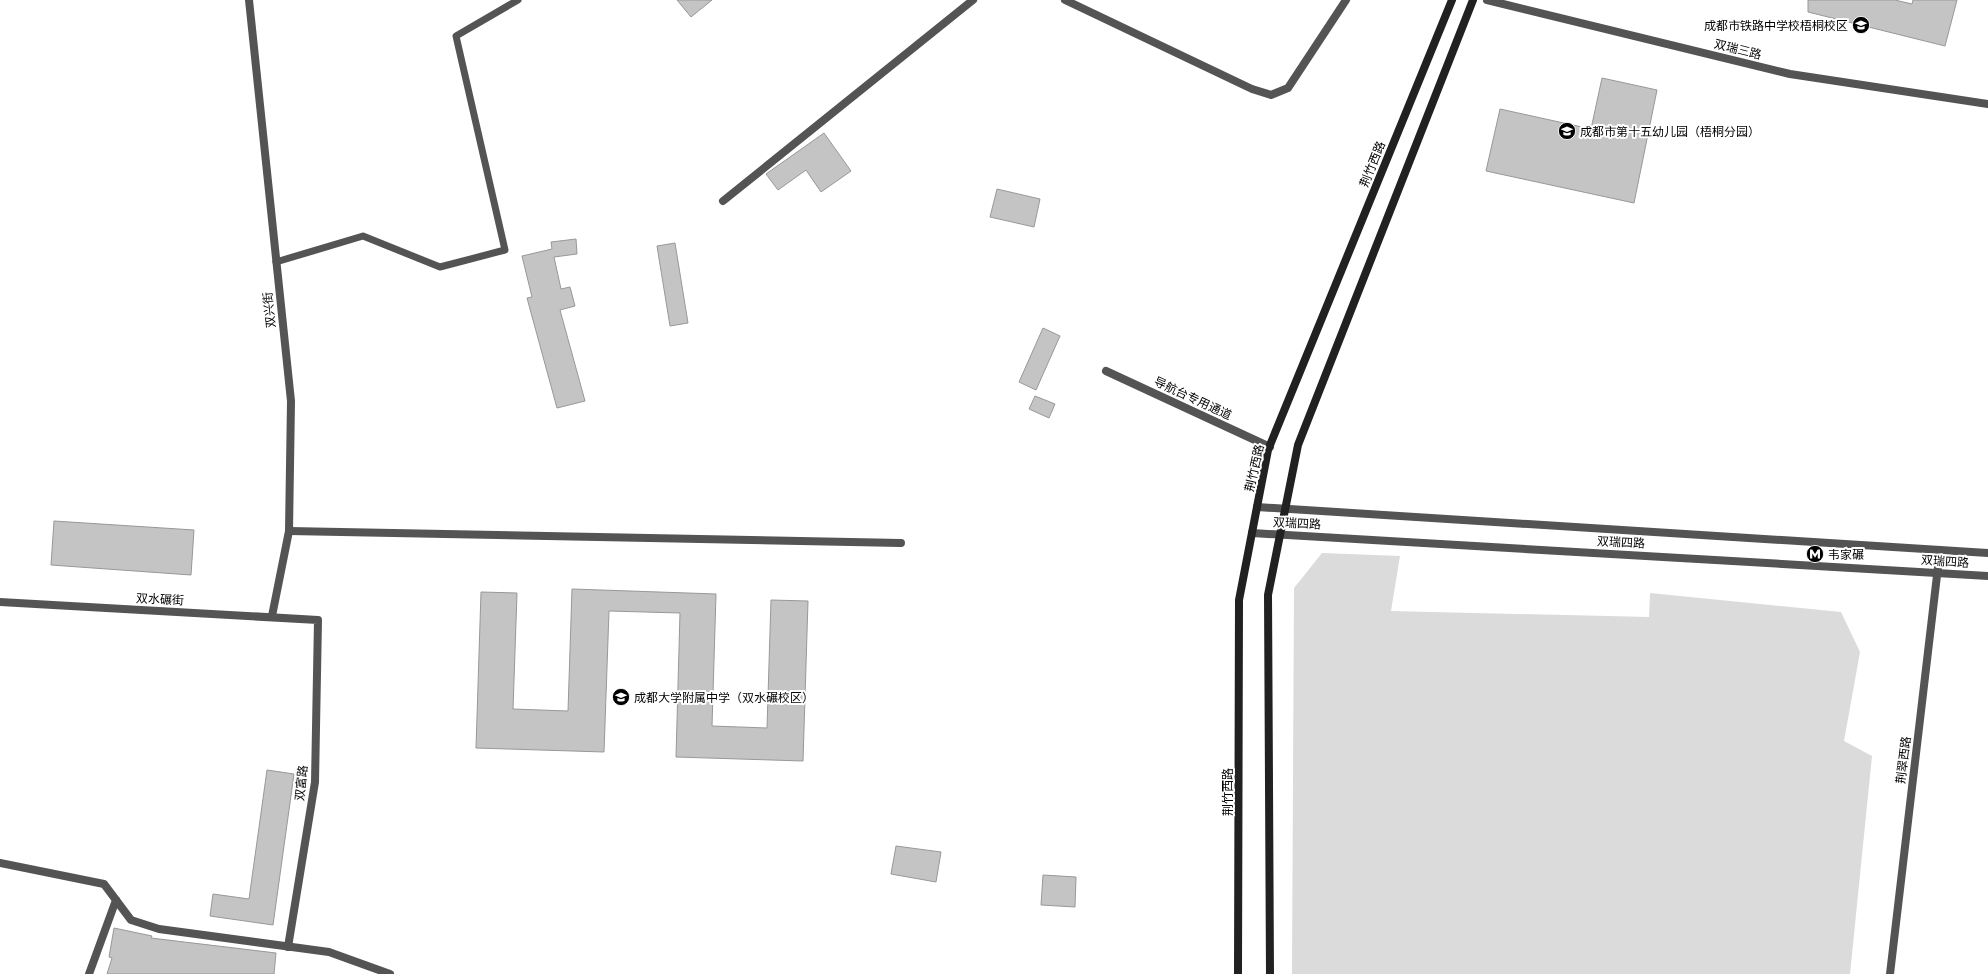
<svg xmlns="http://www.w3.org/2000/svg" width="1988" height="974" font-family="Inter,'Noto Sans SC',sans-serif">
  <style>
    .green { fill: #dbdbdb }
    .building { fill: #c4c4c4; stroke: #989898 }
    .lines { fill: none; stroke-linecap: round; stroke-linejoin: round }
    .lane { stroke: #545454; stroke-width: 7 }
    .street { stroke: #545454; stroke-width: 8 }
    .secondary { stroke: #212121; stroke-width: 8 }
    .labels { text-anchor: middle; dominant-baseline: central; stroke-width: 4; stroke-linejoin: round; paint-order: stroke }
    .poi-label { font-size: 12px; fill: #000; stroke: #fff; text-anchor: start }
    .street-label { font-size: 12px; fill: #000; stroke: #fff }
  </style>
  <rect width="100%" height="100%" fill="#fff"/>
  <!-- green -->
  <polygon class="green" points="1322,553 1400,556 1391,611 1649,617 1650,593 1841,612 1860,652 1844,741 1872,756 1850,974 1292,974 1294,588"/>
  <!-- building -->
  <g class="building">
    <polygon points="677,0 712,0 691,17"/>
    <polygon points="1808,0 1895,0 1912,4 1913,0 1957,0 1945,46 1808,12"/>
    <polygon points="1602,78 1657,90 1634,203 1486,171 1500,109 1591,129"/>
    <polygon points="824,133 851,171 821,192 806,170 778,190 766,174"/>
    <polygon points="997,189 1040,199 1034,227 990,217"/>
    <polygon points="576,239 577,254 554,257 561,289 570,287 575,306 560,310 585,401 557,408 527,298 532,297 522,256 552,249 551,242"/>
    <polygon points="675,243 688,323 670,326 657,246"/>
    <polygon points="1043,328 1060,336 1036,390 1019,382"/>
    <polygon points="1035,396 1055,404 1049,418 1029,409"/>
    <polygon points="54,521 194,530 191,575 51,565"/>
    <polygon points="572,589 716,594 712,726 767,728 771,600 808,601 803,761 676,757 680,613 609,611 604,752 476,748 481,592 517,593 513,709 568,711"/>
    <polygon points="267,770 294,774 273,925 210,916 213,894 249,899"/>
    <polygon points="896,846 941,852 936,882 891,874"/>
    <polygon points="1043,875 1076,877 1075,907 1041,905"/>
    <polygon points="114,928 152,936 151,938 276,953 274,974 107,974 112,958 109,957"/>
  </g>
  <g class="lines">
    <!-- lane -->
    <polyline class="lane" points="276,262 363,236 440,267 505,250 456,36 518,0"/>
    <!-- street -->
    <g class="street">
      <polyline points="249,0 291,401 289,531 272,616"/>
      <polyline points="1065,0 1252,89 1271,95 1288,88 1346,0"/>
      <polyline points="1487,0 1790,74 1988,104"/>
      <polyline points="723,201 973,0"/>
      <polyline points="1106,371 1270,447"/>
      <polyline points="1257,507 1988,553"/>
      <polyline points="289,531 901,543"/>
      <polyline points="1252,533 1988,576"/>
      <polyline points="0,602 318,620 315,782 288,947"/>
      <polyline points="0,863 104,884 131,920 159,929 329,952 390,974"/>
      <polyline points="89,974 116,900"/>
      <polyline points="1890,974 1940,550"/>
    </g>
    <!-- secondary -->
    <g class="secondary">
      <polyline points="1238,974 1239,600 1268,450 1452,0"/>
      <polyline points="1270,974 1268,595 1298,445 1473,0"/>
    </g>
  </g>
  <!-- icons -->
  <defs>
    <symbol id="school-disc" viewBox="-11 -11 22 22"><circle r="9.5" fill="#000" stroke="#fff"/><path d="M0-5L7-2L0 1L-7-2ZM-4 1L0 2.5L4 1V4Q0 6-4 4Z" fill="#fff"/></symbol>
    <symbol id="metro-disc" viewBox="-11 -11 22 22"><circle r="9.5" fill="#000" stroke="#fff"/><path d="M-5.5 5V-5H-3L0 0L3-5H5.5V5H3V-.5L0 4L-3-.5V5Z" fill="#fff"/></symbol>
  </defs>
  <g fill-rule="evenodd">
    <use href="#school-disc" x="1851" y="15" width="20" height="20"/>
    <use href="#school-disc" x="1557" y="121" width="20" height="20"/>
    <use href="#metro-disc" x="1805" y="544" width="20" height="20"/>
    <use href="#school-disc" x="611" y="687" width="20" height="20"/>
  </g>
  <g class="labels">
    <!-- poi labels -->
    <g class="poi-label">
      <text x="1848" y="25" text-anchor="end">成都市铁路中学校梧桐校区</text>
      <text x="1580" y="131">成都市第十五幼儿园（梧桐分园）</text>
      <text x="1828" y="554">韦家碾</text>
      <text x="634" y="697">成都大学附属中学（双水碾校区）</text>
    </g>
    <!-- street labels -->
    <g class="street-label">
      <text transform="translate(1738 49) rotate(14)">双瑞三路</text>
      <text transform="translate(1372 164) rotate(-68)">荆竹西路</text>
      <text transform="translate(269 310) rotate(-96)">双兴街</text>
      <text transform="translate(1193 398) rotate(25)">导航台专用通道</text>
      <text transform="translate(1254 468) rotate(-77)">荆竹西路</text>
      <text transform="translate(1297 523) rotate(3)">双瑞四路</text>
      <text transform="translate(1621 542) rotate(3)">双瑞四路</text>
      <text transform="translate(1945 561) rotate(4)">双瑞四路</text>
      <text transform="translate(160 599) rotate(3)">双水碾街</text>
      <text transform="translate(1903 760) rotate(-83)">荆翠西路</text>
      <text transform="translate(301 783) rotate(-84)">双富路</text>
      <text transform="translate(1227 792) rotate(-90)">荆竹西路</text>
    </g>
  </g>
</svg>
